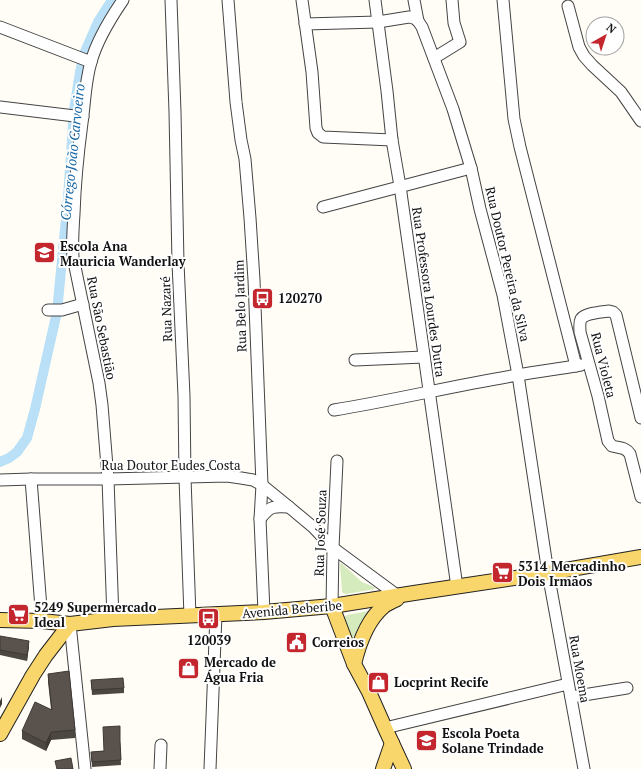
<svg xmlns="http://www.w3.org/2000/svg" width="641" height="769" font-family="'PT Serif',serif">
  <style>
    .green { fill: #d5ebbd }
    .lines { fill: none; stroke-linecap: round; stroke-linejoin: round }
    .canal { stroke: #b9e0f7; stroke-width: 10 }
    .minor-casing { stroke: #444; stroke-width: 13 }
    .major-casing { stroke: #222; stroke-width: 16 }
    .minor { stroke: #fff; stroke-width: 11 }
    .major { stroke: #f9d66b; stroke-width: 14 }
    .wall { fill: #4d4742 }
    .shaded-wall { fill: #3f3936 }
    .building { fill: #5a524d; stroke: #3f3936 }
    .labels { text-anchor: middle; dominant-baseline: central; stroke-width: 4; stroke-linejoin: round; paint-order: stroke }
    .poi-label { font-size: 13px; font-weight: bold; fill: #111; stroke: #fff; text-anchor: start }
    .street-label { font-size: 13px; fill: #111; stroke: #fff }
    .water-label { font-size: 14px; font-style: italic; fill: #1768a6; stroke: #fff }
  </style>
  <rect width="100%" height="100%" fill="#fffdf5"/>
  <!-- green -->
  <g class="green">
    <polygon points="341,563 362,582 374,587 375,589 346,594 343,593 342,591 340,565"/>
    <polygon points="369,611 358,628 353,638 351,645 343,618 347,615"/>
  </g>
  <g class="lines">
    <!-- canal -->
    <polyline class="canal" points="0,462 9,458 17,452 27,438 35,409 57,312 68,198 74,110 80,72 84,54 98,22 112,0"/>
    <defs>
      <g id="minor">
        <polyline points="171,0 175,112 178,263 184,396 185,478 190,616"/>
        <polyline points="228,0 236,102 241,140 245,159 250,218 254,280 262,485 260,519 264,612"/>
        <polyline points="302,0 312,72 316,128 318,133 323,137 392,140"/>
        <polyline points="375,0 387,91 392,140 400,186 457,587"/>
        <polyline points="414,0 418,21"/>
        <polyline points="503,0 514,119 520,147 576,366"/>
        <polyline points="568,6 579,47 584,56 592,65 621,92 641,121"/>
        <polyline points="305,24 378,22 409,17 414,18 418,21 422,27 453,109 471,168 480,209 503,295 518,375 548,573 584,769"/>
        <polyline points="0,27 91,62"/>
        <polyline points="434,58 460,42 454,23 452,0"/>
        <polyline points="0,107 83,117"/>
        <polyline points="323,207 471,168"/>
        <polyline points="48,310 62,310 83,304"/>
        <polyline points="355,360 424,357"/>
        <path d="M334,410C396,400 456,385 518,375C539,371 560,369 581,365"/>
        <path d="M641,418L616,315L613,312L609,311C602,312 585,313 581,319C579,323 580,328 580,332L598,396L608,441L612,446C620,448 625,447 630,454L641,497"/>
        <polyline points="31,479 42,621"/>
        <polyline points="0,480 31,479 108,479 227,476 241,478 253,480 262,485 289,507 313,527 333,548 398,596"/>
        <path d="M260,519C270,506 273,506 289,507"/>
        <polyline points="332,606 333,548 337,461"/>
        <path d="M113,619L108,479L102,405L99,383L73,257C72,242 73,228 74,214C75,183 78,153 82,123C85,102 85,82 91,62C97,40 110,19 123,0"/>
        <polyline points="70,624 85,769"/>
        <polyline points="571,697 627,688"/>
        <polyline points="385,728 568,684"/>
        <polyline points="160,769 161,745"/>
        <polyline points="210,769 216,614"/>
      </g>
      <g id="major">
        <polyline points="332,606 354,664 369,692 385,728 404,769"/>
        <polyline points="0,620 42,621 70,624 113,619 264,612 332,606 414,593 548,573 641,557"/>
        <path d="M354,664C359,643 367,620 384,606C388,603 393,601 397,599"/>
        <polyline points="0,734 33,675 46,655 70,624"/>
        <polyline points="383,769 392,743"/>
      </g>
    </defs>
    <!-- minor casing -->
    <use href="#minor" class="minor-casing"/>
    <!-- major casing -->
    <use href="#major" class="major-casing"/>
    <!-- minor -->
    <use href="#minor" class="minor"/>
    <!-- major -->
    <use href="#major" class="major"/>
  </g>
  <!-- wall -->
  <g class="wall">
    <polygon points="0,637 29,646 27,661 0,655"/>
    <polygon points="48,674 75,730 75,738 51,740 46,751 22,739 22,731 51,709 48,682"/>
    <polygon points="91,680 124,688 124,693 92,695"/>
    <polygon points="120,741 121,765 92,767 91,752 104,751"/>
  </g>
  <!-- shaded-wall -->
  <g class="shaded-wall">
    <polygon points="29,641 29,646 27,661 27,655"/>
    <polygon points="2,697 2,704 0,708 0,701"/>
    <polygon points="51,732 51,740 46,751 46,743"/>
  </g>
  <!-- building -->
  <g class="building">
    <polygon points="0,636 29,641 27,655 0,650"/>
    <polygon points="69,671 75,730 51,732 46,743 22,731 35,702 52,710 48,674"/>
    <polygon points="123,678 124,688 92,690 91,680"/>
    <polygon points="120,726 120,741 121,760 92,762 91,752 104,751 103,727"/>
    <polygon points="71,758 73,769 57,769 55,761"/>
  </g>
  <!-- icons -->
  <defs>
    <symbol id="school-square" viewBox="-11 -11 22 22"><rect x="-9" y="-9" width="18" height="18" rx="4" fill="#c4262e" stroke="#fff"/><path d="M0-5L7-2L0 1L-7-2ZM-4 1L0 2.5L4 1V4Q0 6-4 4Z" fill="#fff"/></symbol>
    <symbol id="bus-square" viewBox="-11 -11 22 22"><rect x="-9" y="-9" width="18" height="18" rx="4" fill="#c4262e" stroke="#fff"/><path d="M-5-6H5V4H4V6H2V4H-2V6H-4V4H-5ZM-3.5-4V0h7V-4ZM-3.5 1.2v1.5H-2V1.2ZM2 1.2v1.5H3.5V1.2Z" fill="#fff"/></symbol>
    <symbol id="supermarket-square" viewBox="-11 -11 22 22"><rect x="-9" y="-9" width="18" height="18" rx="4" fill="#c4262e" stroke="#fff"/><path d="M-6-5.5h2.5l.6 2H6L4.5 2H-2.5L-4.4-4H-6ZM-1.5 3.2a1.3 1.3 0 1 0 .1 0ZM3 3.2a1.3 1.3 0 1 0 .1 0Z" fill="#fff"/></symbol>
    <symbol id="civic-square" viewBox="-11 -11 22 22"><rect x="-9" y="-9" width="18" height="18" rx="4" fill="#c4262e" stroke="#fff"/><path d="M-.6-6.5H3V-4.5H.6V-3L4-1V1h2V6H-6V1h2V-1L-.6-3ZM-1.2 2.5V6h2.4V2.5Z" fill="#fff"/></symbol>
    <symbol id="shop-square" viewBox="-11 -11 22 22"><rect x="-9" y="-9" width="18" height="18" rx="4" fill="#c4262e" stroke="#fff"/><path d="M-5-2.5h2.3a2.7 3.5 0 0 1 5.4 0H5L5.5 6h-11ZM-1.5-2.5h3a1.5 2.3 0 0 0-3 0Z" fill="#fff"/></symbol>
  </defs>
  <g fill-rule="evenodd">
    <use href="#school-square" x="32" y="240" width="25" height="25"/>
    <use href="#bus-square" x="250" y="286" width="25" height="25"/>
    <use href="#supermarket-square" x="490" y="560" width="25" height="25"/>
    <use href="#supermarket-square" x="6" y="602" width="25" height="25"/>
    <use href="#bus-square" x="196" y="606" width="25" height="25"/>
    <use href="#civic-square" x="284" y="630" width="25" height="25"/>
    <use href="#shop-square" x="176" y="656" width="25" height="25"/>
    <use href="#shop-square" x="366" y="670" width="25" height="25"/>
    <use href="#school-square" x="414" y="728" width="25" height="25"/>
  </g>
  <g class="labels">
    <!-- poi labels -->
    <g class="poi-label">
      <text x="60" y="246">Escola Ana<tspan x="60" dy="15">Mauricia Wanderlay</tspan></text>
      <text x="278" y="298">120270</text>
      <text x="518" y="566">5314 Mercadinho<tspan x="518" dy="15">Dois Irmãos</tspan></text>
      <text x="34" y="607">5249 Supermercado<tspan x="34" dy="15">Ideal</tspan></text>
      <text x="209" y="640" text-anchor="middle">120039</text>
      <text x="312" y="642">Correios</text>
      <text x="204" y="662">Mercado de<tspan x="204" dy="15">Água Fria</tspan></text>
      <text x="394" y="682">Locprint Recife</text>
      <text x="442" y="733">Escola Poeta<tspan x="442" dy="15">Solane Trindade</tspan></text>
    </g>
    <!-- street labels -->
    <g class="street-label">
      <text transform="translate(508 264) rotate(77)">Rua Doutor Pereira da Silva</text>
      <text transform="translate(429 292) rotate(82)">Rua Professora Lourdes Dutra</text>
      <text transform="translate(240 306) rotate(-92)">Rua Belo Jardim</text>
      <text transform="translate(166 309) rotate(-92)">Rua Nazaré</text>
      <text transform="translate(102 328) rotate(79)">Rua São Sebastião</text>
      <text transform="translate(604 365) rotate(76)">Rua Violeta</text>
      <text x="171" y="465">Rua Doutor Eudes Costa</text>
      <text transform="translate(320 533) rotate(-88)">Rua José Souza</text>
      <text transform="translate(292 609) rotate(-5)">Avenida Beberibe</text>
      <text transform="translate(580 669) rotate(80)">Rua Moema</text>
    </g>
    <!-- water labels -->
    <g class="water-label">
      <text transform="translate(72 152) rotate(-84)">Córrego João Carvoeiro</text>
    </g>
  </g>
  <!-- north arrow -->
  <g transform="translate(605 36) rotate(39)"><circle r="19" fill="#ffffff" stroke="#a0a0a0"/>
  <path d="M0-3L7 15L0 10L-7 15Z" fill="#c4262e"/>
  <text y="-6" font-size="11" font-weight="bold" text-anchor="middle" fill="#111111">N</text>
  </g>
</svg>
